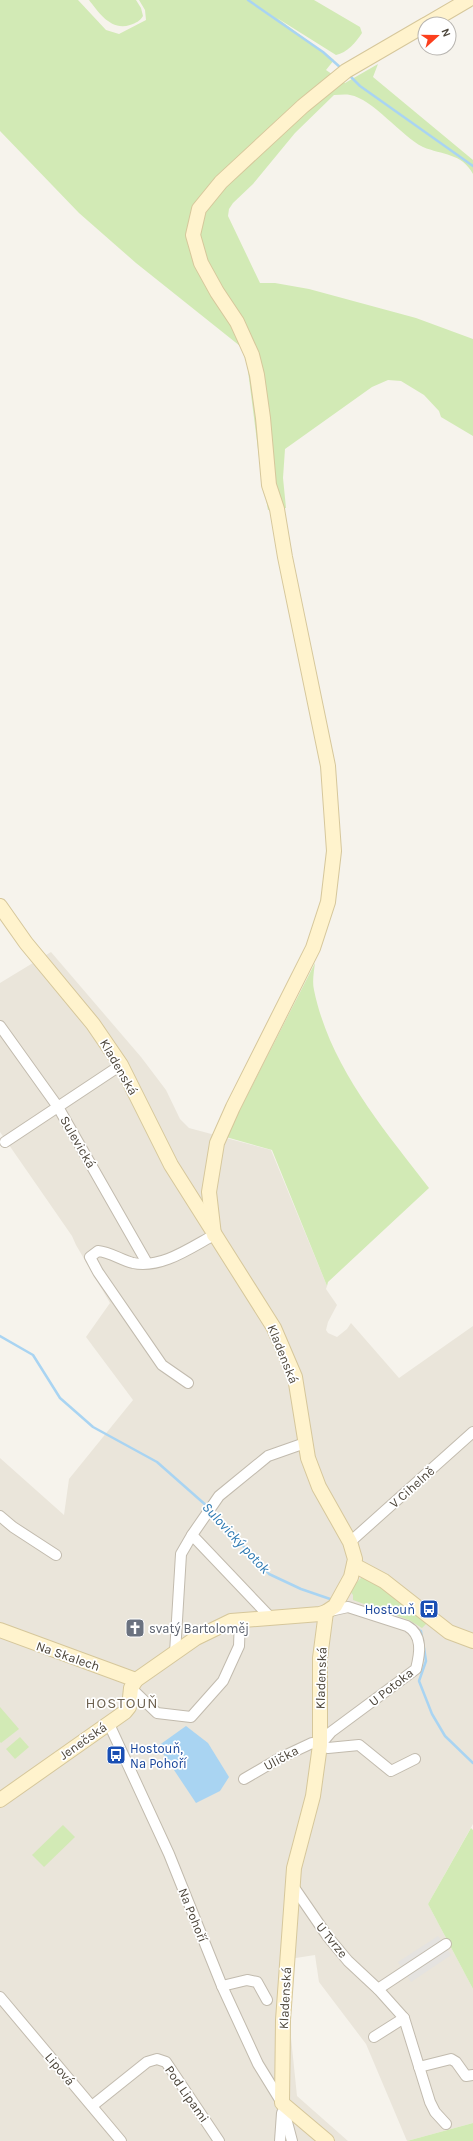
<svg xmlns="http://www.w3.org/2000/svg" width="473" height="2141" font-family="Karla,sans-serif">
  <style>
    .residential { fill: #eae5da }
    .green { fill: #d2eab5 }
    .parking { fill: #e5e3e0 }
    .water { fill: #a9d4f2 }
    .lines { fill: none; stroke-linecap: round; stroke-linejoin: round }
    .stream { stroke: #a9d4f2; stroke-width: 2.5 }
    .street-casing { stroke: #c2bbae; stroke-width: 12 }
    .secondary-casing { stroke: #d6c79b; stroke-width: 16 }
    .street { stroke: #fff; stroke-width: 10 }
    .secondary { stroke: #fff3cd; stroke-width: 14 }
    .labels { text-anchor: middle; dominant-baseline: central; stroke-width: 3.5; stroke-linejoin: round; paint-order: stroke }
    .street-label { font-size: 13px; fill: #4b4439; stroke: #fff }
    .transit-label { font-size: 13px; fill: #164399; stroke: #fff; text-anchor: end }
    .worship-label { font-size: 13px; fill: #5b616d; stroke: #fff; text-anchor: start }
    .water-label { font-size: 14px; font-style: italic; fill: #2e7ab2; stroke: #fff }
    .quarter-label { font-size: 15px; letter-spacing: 1px; fill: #6e6250; stroke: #fff }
  </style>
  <rect width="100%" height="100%" fill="#f6f3ec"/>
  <!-- residential -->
  <polygon class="residential" points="51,952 141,1057 166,1090 180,1119 189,1128 271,1150 327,1286 326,1289 337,1305 328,1322 326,1330 328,1333 337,1337 347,1329 351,1323 399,1378 473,1326 473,1824 428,1904 473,1989 473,2123 407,2141 366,2044 319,1982 315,1955 283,1960 297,2096 348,2141 0,2141 0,1458 64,1515 69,1479 133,1400 86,1337 110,1303 76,1245 72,1236 0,1132 0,983"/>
  <!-- green -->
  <g class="green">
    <path d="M0,0H78L106,30L119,34L146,20L145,10L139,0H314L360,27L362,33C356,42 347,53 336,55L277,18L334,60L326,70L345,83L378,64L373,77L473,160V174C462,153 442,155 423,147C401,136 373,99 350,95C345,94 339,95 334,95L295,133L253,184L233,203L229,209L228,216L260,283H275L309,289L416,318L473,339V436L441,417L439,411L424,395L401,381L388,380L372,387L285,449L283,478L286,508L268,510L260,465L247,363L240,346L136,263L79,213L0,131Z"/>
    <path d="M89,0H136L141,8L143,16C140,21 136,23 130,25C111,31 99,13 89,0Z"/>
    <path d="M315,963C314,971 312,982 314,990C330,1067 383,1128 429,1188L328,1282L327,1286L272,1150L226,1137Z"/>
    <polygon points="364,1575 371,1578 427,1623 422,1628 409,1620 353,1600 353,1595 349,1590"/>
    <polygon points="0,1707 19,1729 1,1743 0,1742"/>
    <polygon points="20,1737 29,1747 15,1759 6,1749"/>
    <polygon points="63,1825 75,1837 44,1867 32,1855"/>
    <polygon points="471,1828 473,1830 473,1989 428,1904"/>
    <polygon points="473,2123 473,2141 407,2141"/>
  </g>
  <!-- parking -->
  <polygon class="parking" points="438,1936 451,1955 411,1982 398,1962"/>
  <!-- water -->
  <polygon class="water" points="186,1726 208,1743 229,1777 220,1791 196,1803 158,1746"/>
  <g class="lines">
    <!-- stream -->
    <g class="stream">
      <polyline points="248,0 323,52 341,68"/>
      <polyline points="348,74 360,86 473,166"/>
      <polyline points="0,1336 33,1355 60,1398 93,1427 157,1462 208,1507"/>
      <polyline points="211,1511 269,1574 301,1589 333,1600"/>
      <polyline points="417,1629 421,1631 422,1639"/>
      <polyline points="424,1648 426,1661 419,1681 432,1714 445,1736 473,1763"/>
    </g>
    <defs>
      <g id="street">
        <polyline points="0,1026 58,1107 147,1263"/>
        <polyline points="5,1142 121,1065"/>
        <path d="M188,1383L162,1365L98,1272L90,1257L98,1251C110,1252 121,1260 133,1263C161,1269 190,1248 214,1235"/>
        <polyline points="0,1516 13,1527 56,1555"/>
        <polyline points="192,1535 270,1617"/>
        <polyline points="350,1542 473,1432"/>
        <polyline points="175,1653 181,1554 192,1535 219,1496 268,1456 305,1443"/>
        <polyline points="131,1688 157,1713 191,1717 223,1681 239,1646 240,1619"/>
        <polyline points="109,1724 169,1854 222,1986 258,2064 282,2103 292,2141"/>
        <path d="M320,1745L331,1732L416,1669C420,1653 423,1635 407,1626L348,1607L330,1611"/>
        <polyline points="244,1779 280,1758 312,1743 328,1748 359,1745 391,1771 415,1759"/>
        <polyline points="293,1886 328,1937 348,1961 378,1989 404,2018 430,2102 435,2112 446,2124"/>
        <polyline points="222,1986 247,1980 257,1982 267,2000"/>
        <polyline points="378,1989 446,1944"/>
        <polyline points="0,1997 121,2141"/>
        <polyline points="374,2037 404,2018"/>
        <polyline points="419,2067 451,2059 456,2062 466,2076 473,2075"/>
        <polyline points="92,2106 147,2062 157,2059 166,2062 219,2141"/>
        <polyline points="280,2141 282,2113"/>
      </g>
      <g id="secondary">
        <polyline points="427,24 468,0"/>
        <polyline points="0,906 26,943 93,1024 121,1065 171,1165 274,1328 295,1377 308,1458 319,1487 350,1542 355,1559 351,1577 335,1606 326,1612 320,1614 231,1621 196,1638 136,1680 131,1688 129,1707 125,1712 0,1800"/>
        <polyline points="214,1235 209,1192 217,1143 233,1107 313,948 328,902 334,851 328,766 285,557 277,509 269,485 263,418 257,375 252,355 237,322 217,292 201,263 193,235 199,209 221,182 303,106 346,71 425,25"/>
        <polyline points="354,1565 384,1581 449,1632 473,1641"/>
        <polyline points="326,1612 320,1658 320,1745 313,1796 294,1868 283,2020 282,2103 327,2141"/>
        <polyline points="0,1630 136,1680"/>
      </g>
    </defs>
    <!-- street casing -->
    <use href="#street" class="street-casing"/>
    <!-- secondary casing -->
    <use href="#secondary" class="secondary-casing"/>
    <!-- street -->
    <use href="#street" class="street"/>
    <!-- secondary -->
    <use href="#secondary" class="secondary"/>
  </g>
  <!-- icons -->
  <defs>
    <symbol id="bus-square" viewBox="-11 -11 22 22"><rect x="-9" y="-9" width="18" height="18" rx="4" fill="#1a4fb4" stroke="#fff"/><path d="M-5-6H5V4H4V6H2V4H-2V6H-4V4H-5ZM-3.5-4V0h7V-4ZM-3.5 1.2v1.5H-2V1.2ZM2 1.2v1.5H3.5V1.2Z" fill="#fff"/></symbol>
    <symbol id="church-square" viewBox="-11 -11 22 22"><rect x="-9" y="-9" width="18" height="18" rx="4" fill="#6b7280" stroke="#fff"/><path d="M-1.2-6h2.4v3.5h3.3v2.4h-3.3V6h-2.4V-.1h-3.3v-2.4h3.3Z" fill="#fff"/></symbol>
  </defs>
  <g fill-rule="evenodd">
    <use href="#bus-square" x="418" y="1598" width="22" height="22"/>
    <use href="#church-square" x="124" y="1617" width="22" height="22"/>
    <use href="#bus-square" x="105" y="1744" width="22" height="22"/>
  </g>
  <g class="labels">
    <!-- street labels -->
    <g class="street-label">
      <text transform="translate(119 1067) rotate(60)">Kladenská</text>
      <text transform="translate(78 1142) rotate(60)">Sulevická</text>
      <text transform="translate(283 1354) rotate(68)">Kladenská</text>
      <text transform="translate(412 1487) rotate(-42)">V Cihelně</text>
      <text transform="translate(68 1656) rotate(19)">Na Skalech</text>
      <text transform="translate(321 1678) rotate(-88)">Kladenská</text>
      <text transform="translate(391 1687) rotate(-38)">U Potoka</text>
      <text transform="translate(83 1741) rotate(-35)">Jenečská</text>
      <text transform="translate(281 1758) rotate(-28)">Ulička</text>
      <text transform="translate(193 1915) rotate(68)">Na Pohoří</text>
      <text transform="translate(332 1940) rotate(51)">U Tvrze</text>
      <text transform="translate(285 1998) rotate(-87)">Kladenská</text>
      <text transform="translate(60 2069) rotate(50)">Lipová</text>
      <text transform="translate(187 2094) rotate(55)">Pod Lipami</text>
    </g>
    <!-- transit labels -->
    <g class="transit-label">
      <text x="415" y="1609">Hostouň</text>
      <text x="130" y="1748" text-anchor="start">Hostouň,<tspan x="130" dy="15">Na Pohoří</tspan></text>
    </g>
    <!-- worship labels -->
    <g class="worship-label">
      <text x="149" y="1628">svatý Bartoloměj</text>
    </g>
    <!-- water labels -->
    <g class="water-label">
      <text transform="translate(236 1538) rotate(47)">Sulovický potok</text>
    </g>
    <!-- quarter labels -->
    <g class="quarter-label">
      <text x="122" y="1703">HOSTOUŇ</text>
    </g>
  </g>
  <!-- north arrow -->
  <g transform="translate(437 36) rotate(69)"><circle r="19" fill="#ffffff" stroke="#b7b4b0"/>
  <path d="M0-3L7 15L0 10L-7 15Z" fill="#fc3f1d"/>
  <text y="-6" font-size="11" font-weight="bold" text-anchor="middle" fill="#4b4439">N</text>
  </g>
</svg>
